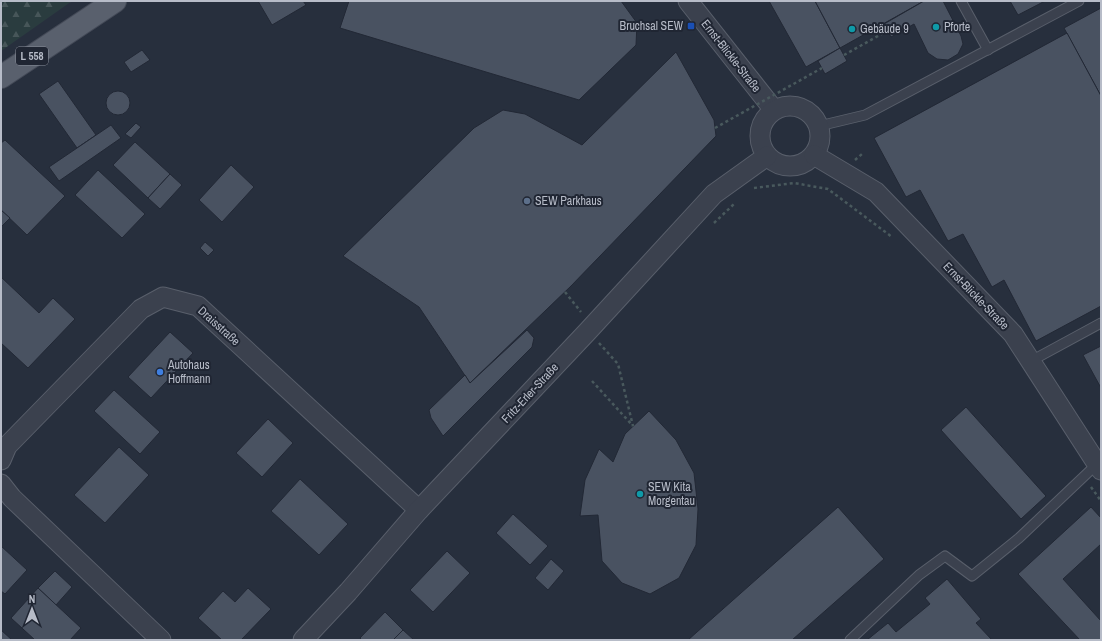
<svg xmlns="http://www.w3.org/2000/svg" width="1102" height="641" font-family="'Archivo Narrow',sans-serif">
  <style>
    .forest { fill: url(#forest-firs) }
    .building { fill: #495261; stroke: #222835 }
    .lines { fill: none; stroke-linecap: round; stroke-linejoin: round }
    .service-casing { stroke: #595f6b; stroke-width: 11 }
    .minor-casing { stroke: #595f6b; stroke-width: 21 }
    .primary-casing { stroke: #444a57; stroke-width: 24 }
    .path { stroke: #49595d; stroke-width: 2.5; stroke-dasharray: 3 3; stroke-linecap: butt }
    .service { stroke: #3b414e; stroke-width: 9 }
    .minor { stroke: #3b414e; stroke-width: 19 }
    .primary { stroke: #59606d; stroke-width: 22 }
    .path-bridge { stroke: #49595d; stroke-width: 2.5; stroke-dasharray: 3 3; stroke-linecap: butt }
    .transit-dot { fill: #1a4fb4; stroke: #202633; stroke-width: 1.5 }
    .culture-dot { fill: #0f9aa8; stroke: #202633; stroke-width: 1.5 }
    .service-dot { fill: #5c6f8a; stroke: #202633; stroke-width: 1.5 }
    .shop-dot { fill: #3f7fe0; stroke: #202633; stroke-width: 1.5 }
    .labels { text-anchor: middle; dominant-baseline: central; stroke-width: 4; stroke-linejoin: round; paint-order: stroke }
    .shield { fill: #202633; stroke: #8a8f9b; stroke-width: 1 }
    .shield-label { font-size: 11px; font-weight: bold; fill: #b7bcc8 }
    .poi-label { font-size: 12px; fill: #b7bcc8; stroke: #202633; text-anchor: start }
    .street-label { font-size: 12px; fill: #b7bcc8; stroke: #202633 }
  </style>
  <defs>
    <pattern id="forest-firs" width="22" height="20" patternUnits="userSpaceOnUse"><rect width="22" height="20" fill="#2a3c3f"/><path d="M5 1l3.5 6h-7zM16 11l3.5 6h-7z" fill="#475659"/></pattern>
  </defs>
  <rect width="100%" height="100%" fill="#272f3d"/>
  <!-- forest -->
  <polygon class="forest" points="1,1 72,1 1,51"/>
  <!-- building -->
  <g class="building">
    <polygon points="258,1 303,1 306,5 272,25"/>
    <polygon points="349,1 621,1 637,23 636,45 579,100 340,28"/>
    <polygon points="769,1 815,1 840,48 806,67"/>
    <polygon points="815,1 924,1 840,48"/>
    <polygon points="924,1 943,1 961,36 963,44 958,54 948,60 937,59 928,53 914,24 891,37 884,24"/>
    <polygon points="1010,1 1045,1 1018,15"/>
    <polygon points="1101,8 1101,96 1064,28"/>
    <polygon points="1067,33 1101,96 1101,306 1036,341 1004,280 992,287 963,234 948,241 920,190 906,197 874,138"/>
    <polygon points="840,48 847,61 825,74 818,61"/>
    <polygon points="142,50 150,60 131,72 124,62"/>
    <polygon points="676,52 714,120 716,136 571,286 470,383 419,307 343,256 474,128 503,110 525,114 582,145"/>
    <polygon points="58,81 96,135 77,148 39,94"/>
    <circle cx="118" cy="103" r="12"/>
    <polygon points="136,123 141,127 131,138 125,134"/>
    <polygon points="111,125 121,138 59,181 49,167"/>
    <polygon points="5,140 65,196 27,235 1,210 1,143"/>
    <polygon points="135,142 170,174 148,198 113,165"/>
    <polygon points="231,165 254,187 222,222 199,200"/>
    <polygon points="98,170 145,214 122,238 75,195"/>
    <polygon points="170,174 182,185 160,209 148,198"/>
    <polygon points="1,210 10,218 1,227"/>
    <polygon points="205,242 214,250 208,256 200,248"/>
    <polygon points="1,277 39,313 53,298 75,319 28,368 1,343"/>
    <polygon points="527,330 534,338 532,347 443,436 431,418 429,410 465,375 470,383"/>
    <polygon points="170,332 193,353 151,398 128,377"/>
    <polygon points="1101,346 1101,388 1083,355"/>
    <polygon points="114,390 160,432 140,454 94,411"/>
    <polygon points="966,407 1046,496 1021,519 941,430"/>
    <polygon points="649,411 676,440 694,473 698,509 696,545 679,578 650,594 622,583 602,561 598,515 580,516 585,480 599,449 613,462 625,434"/>
    <polygon points="268,419 293,443 262,477 236,453"/>
    <polygon points="119,447 149,475 105,523 74,495"/>
    <polygon points="300,479 348,524 319,555 271,511"/>
    <polygon points="838,507 884,559 792,640 688,640"/>
    <polygon points="1091,507 1101,518 1101,544 1063,579 1101,621 1101,640 1080,640 1018,574"/>
    <polygon points="513,514 548,546 530,565 496,533"/>
    <polygon points="1,546 27,570 5,594 1,591"/>
    <polygon points="447,551 470,573 433,612 410,590"/>
    <polygon points="551,559 564,571 548,590 535,578"/>
    <polygon points="55,571 72,587 56,605 38,588"/>
    <polygon points="947,579 981,619 976,623 992,640 867,640 888,623 896,632 930,604 925,598"/>
    <polygon points="38,588 81,628 70,640 35,640 11,618"/>
    <polygon points="248,588 271,609 241,640 222,640 198,618 223,591 235,602"/>
    <polygon points="385,612 403,630 393,640 362,640 360,638"/>
    <polygon points="1,630 12,640 1,640"/>
    <polygon points="403,630 414,640 393,640"/>
  </g>
  <g class="lines">
    <defs>
      <g id="service">
        <polyline points="961,1 988,50"/>
        <polyline points="819,126 865,115 1079,1"/>
        <polyline points="1031,361 1101,323"/>
        <polyline points="850,640 919,575 945,556 972,576 1019,538 1097,464"/>
      </g>
      <g id="minor">
        <polyline points="688,1 774,110"/>
        <circle cx="790" cy="136" r="30"/>
        <polyline points="814,155 876,192 1013,334 1101,470"/>
        <polyline points="1,460 7,446 141,309 163,297 198,306 419,510"/>
        <polyline points="1,484 12,498 161,640"/>
        <polyline points="303,640 348,592 419,510 588,331 714,194 767,156"/>
      </g>
      <polyline id="primary" points="1,77 115,1"/>
    </defs>
    <!-- service casing -->
    <use href="#service" class="service-casing"/>
    <!-- minor casing -->
    <use href="#minor" class="minor-casing"/>
    <!-- primary casing -->
    <use href="#primary" class="primary-casing"/>
    <!-- path -->
    <g class="path">
      <polyline points="844,55 887,31"/>
      <polyline points="855,160 862,154"/>
      <polyline points="754,188 794,183 828,189 892,237"/>
      <polyline points="714,223 734,204"/>
      <polyline points="565,292 581,312"/>
      <polyline points="599,343 618,364 633,426"/>
      <polyline points="592,381 633,426"/>
      <polyline points="1091,487 1101,501"/>
    </g>
    <!-- service -->
    <use href="#service" class="service"/>
    <!-- minor -->
    <use href="#minor" class="minor"/>
    <!-- primary -->
    <use href="#primary" class="primary"/>
    <!-- path-bridge -->
    <polyline class="path-bridge" points="715,128 822,68"/>
  </g>
  <!-- markers -->
  <rect class="transit-dot" x="687" y="22" width="8" height="8" rx="2"/>
  <g class="culture-dot">
    <circle cx="936" cy="27" r="4"/>
    <circle cx="852" cy="29" r="4"/>
    <circle cx="640" cy="494" r="4"/>
  </g>
  <circle class="service-dot" cx="527" cy="201" r="4"/>
  <circle class="shop-dot" cx="160" cy="372" r="4"/>
  <g class="labels">
    <!-- shield labels -->
    <rect class="shield" x="16" y="47" width="32" height="18" rx="3"/>
    <g class="shield-label">
      <text x="32" y="56">L 558</text>
    </g>
    <!-- poi labels -->
    <g class="poi-label">
      <text x="683" y="26" text-anchor="end">Bruchsal SEW</text>
      <text x="944" y="27">Pforte</text>
      <text x="860" y="29">Gebäude 9</text>
      <text x="535" y="201">SEW Parkhaus</text>
      <text x="168" y="365">Autohaus<tspan x="168" dy="14">Hoffmann</tspan></text>
      <text x="648" y="487">SEW Kita<tspan x="648" dy="14">Morgentau</tspan></text>
    </g>
    <!-- street labels -->
    <g class="street-label">
      <text transform="translate(731 56) rotate(52)">Ernst-Blickle-Straße</text>
      <text transform="translate(976 296) rotate(46)">Ernst-Blickle-Straße</text>
      <text transform="translate(219 326) rotate(42)">Draisstraße</text>
      <text transform="translate(530 393) rotate(-47)">Fritz-Erler-Straße</text>
    </g>
  </g>
  <!-- border -->
  <rect width="1102" height="641" fill="none" stroke="#b7bcc8" stroke-width="4"/>
  <!-- north arrow -->
  <g transform="translate(32 609)" stroke="#202633" stroke-width="3" paint-order="stroke">
  <path d="M0-3L7 15L0 10L-7 15Z" fill="#b7bcc8"/>
  <text y="-6" font-size="11" font-weight="bold" text-anchor="middle" fill="#b7bcc8">N</text>
  </g>
</svg>
